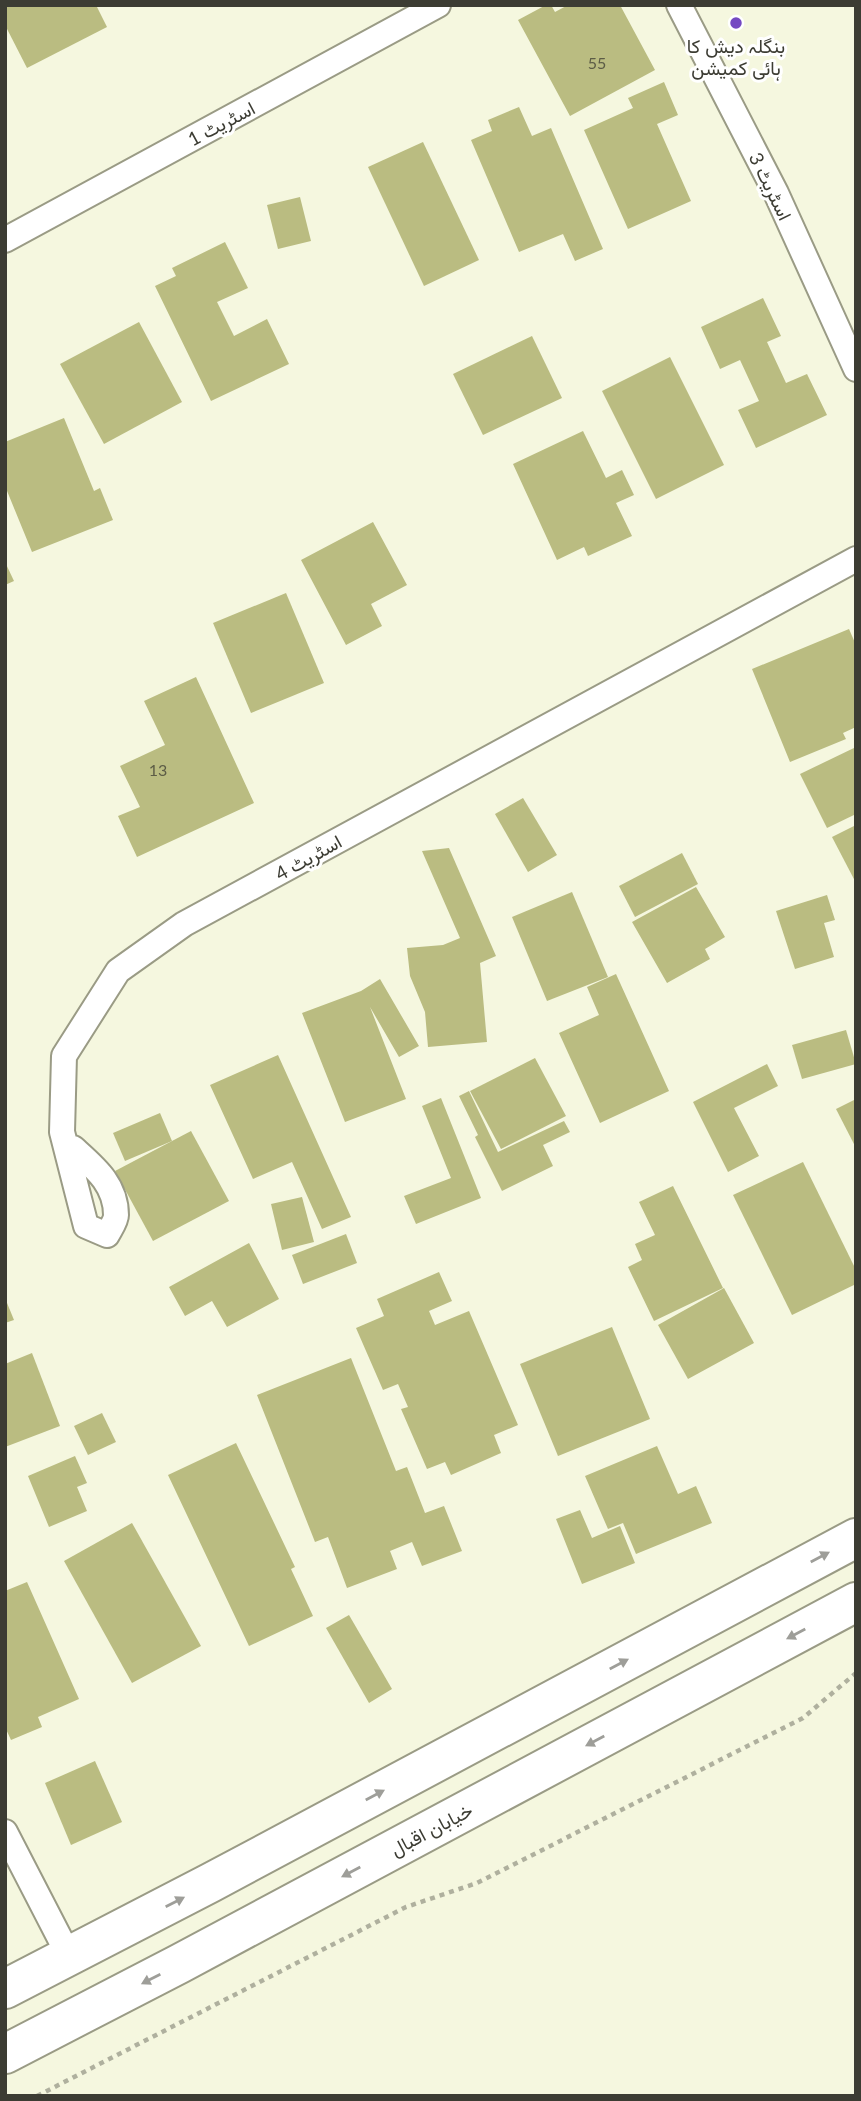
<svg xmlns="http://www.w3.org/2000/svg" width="861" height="2101" font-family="Lato,Vazirmatn,sans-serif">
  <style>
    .building { fill: #babc81 }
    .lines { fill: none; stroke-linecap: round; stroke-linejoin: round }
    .minor-casing { stroke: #9a9b85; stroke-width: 28 }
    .primary-casing { stroke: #9a9b85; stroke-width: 42 }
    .path { stroke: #afb09e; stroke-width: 4.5; stroke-dasharray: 5 5; stroke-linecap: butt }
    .minor { stroke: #fff; stroke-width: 24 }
    .primary { stroke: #fff; stroke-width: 38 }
    .oneway { fill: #9e9e99 }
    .poi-dot { fill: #7449c2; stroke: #fff; stroke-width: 2.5 }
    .labels { text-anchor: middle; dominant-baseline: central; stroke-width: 6; stroke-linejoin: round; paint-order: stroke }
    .number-label { font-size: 16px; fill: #5c5c46 }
    .poi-label { font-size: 19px; fill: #3c3c33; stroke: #fff }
    .street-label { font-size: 19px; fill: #3c3c33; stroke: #fff }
  </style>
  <rect width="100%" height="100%" fill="#f5f7df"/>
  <!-- building -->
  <g class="building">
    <polygon points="5,5 96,5 107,27 27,68 5,25"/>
    <polygon points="546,5 551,5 555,12 568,5 620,5 655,70 570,116 518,20"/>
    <polygon points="664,82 678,115 657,124 691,201 628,229 584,130 633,108 628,98"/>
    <polygon points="519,107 532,136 551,128 603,249 575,261 563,234 519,252 471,140 492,131 488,120"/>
    <polygon points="423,142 479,260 424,286 368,167"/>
    <polygon points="300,197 311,241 278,249 267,205"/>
    <polygon points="225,242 248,288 217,302 234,336 267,319 289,364 211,401 155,286 176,276 172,268"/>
    <polygon points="763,298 781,336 767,342 786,383 807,374 827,415 756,448 738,410 759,401 740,360 720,369 701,327"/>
    <polygon points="139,322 182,402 104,444 60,364"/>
    <polygon points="532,336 562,398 483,435 453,374"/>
    <polygon points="670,357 724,465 656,499 602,391"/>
    <polygon points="64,418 94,491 100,488 113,520 32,552 5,486 5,442"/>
    <polygon points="583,431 606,478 622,470 634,495 616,503 632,536 588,556 584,547 557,560 513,464"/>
    <polygon points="373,522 407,585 371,604 382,626 346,645 301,560"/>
    <polygon points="5,562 14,581 5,585"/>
    <polygon points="286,593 324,683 251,713 213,623"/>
    <polygon points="849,629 856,645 856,727 843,733 846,739 790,762 752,669"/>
    <polygon points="196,677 254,803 137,857 118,816 140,807 120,766 165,745 144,701"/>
    <polygon points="856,747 856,814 827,828 800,774"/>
    <polygon points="523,798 557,855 528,872 495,814"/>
    <polygon points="856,825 856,883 832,837"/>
    <polygon points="449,848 496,956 480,963 487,1042 428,1047 425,1012 410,976 407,948 443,945 460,938 422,851"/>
    <polygon points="682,853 698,884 635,917 619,886"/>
    <polygon points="696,887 725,937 705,949 710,959 667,983 632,922"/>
    <polygon points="572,892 608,977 547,1001 512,917"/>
    <polygon points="827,895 835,920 824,923 834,957 795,969 776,911"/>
    <polygon points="616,974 669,1091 600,1123 559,1033 599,1015 587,987"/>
    <polygon points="380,979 419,1046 399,1057 370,1007 406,1099 345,1122 302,1013 361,991"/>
    <polygon points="846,1030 856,1064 802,1079 792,1045"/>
    <polygon points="278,1055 351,1217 322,1229 292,1162 253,1179 210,1085"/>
    <polygon points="535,1058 566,1116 501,1149 470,1091"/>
    <polygon points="767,1064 778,1086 734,1108 759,1156 728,1172 693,1102"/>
    <polygon points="469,1091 498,1152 564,1121 570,1132 543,1145 553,1166 502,1191 475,1137 478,1135 459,1096"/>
    <polygon points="441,1098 481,1198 416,1224 404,1196 451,1178 422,1106"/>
    <polygon points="856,1099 856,1148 836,1109"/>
    <polygon points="160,1113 172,1141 125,1161 113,1133"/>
    <polygon points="191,1131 229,1201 153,1241 115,1171"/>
    <polygon points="803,1162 856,1270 856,1284 792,1315 733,1195"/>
    <polygon points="673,1186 723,1288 654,1321 628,1267 642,1260 635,1244 655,1235 639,1202"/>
    <polygon points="302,1197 314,1242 282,1250 271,1204"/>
    <polygon points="346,1234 357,1263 303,1284 292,1255"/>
    <polygon points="249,1243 279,1299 227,1327 212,1301 185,1316 169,1287"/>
    <polygon points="439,1272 452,1301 429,1311 435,1325 469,1311 518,1425 494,1435 501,1453 451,1475 445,1462 427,1469 401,1409 408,1407 398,1384 383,1390 356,1328 384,1316 377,1299"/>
    <polygon points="724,1288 754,1343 688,1379 658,1325"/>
    <polygon points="5,1298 14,1320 5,1323"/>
    <polygon points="612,1327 650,1419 558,1456 520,1364"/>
    <polygon points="32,1353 60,1426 5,1447 5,1364"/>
    <polygon points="351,1358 396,1471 407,1467 425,1513 444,1506 462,1551 422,1566 412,1542 390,1551 397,1569 347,1588 328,1537 315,1542 257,1395"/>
    <polygon points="102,1413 116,1442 88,1455 74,1426"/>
    <polygon points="236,1443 295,1567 291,1569 313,1616 249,1646 168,1475"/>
    <polygon points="657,1446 678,1494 696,1486 712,1523 636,1554 623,1523 608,1529 585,1476"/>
    <polygon points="75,1456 87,1483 77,1487 87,1511 49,1527 28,1476"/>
    <polygon points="580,1510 592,1538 620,1526 635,1563 582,1584 556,1519"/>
    <polygon points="132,1523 201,1646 132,1683 64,1561"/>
    <polygon points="27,1582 79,1699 38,1717 42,1727 11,1740 5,1727 5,1591"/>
    <polygon points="349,1615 392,1689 369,1703 326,1628"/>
    <polygon points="95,1761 122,1822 71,1845 45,1783"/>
  </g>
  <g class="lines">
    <defs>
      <g id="minor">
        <polyline points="679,5 776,193 856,369"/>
        <polyline points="5,240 438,5"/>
        <path d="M73,1148C94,1167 116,1184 116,1215C116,1221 110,1229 107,1235L86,1226L62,1132L64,1056L118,971L184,924L856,559"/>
        <polyline points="5,1832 69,1956"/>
      </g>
      <g id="primary">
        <polyline points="5,1989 210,1883 856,1538"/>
        <polyline points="5,2054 179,1964 856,1602"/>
      </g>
    </defs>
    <!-- minor casing -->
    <use href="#minor" class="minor-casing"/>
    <!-- primary casing -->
    <use href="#primary" class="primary-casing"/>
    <!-- path -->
    <polyline class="path" points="37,2096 406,1907 477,1883 803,1718 856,1673"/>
    <!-- minor -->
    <use href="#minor" class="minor"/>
    <!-- primary -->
    <use href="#primary" class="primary"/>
  </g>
  <!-- one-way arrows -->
  <defs><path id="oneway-solid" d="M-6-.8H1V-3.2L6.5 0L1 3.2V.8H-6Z" transform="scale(1.75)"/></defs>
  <g class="oneway">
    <use href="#oneway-solid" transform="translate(820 1557) rotate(-28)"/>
    <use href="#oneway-solid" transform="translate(796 1634) rotate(152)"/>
    <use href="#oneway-solid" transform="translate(619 1664) rotate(-28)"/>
    <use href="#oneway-solid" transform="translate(595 1741) rotate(152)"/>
    <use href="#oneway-solid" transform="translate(375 1795) rotate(-28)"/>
    <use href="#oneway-solid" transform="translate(351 1872) rotate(152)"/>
    <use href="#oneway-solid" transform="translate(175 1902) rotate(-27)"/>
    <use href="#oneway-solid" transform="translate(151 1979) rotate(153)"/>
  </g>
  <!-- markers -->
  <circle class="poi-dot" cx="736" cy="23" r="7"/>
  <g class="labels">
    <!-- number labels -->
    <g class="number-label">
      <text x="597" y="62">55</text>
      <text x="158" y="769">13</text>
    </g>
    <!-- poi labels -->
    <g class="poi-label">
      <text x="736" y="45">بنگلہ دیش کا<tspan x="736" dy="22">ہائی کمیشن</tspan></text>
    </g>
    <!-- street labels -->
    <g class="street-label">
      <text transform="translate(221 123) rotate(-28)">اسٹریٹ 1</text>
      <text transform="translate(771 186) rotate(64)">اسٹریٹ 3</text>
      <text transform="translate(308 857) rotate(-29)">اسٹریٹ 4</text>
      <text transform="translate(431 1829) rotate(-28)">خیابان اقبال</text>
    </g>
  </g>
  <!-- border -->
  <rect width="861" height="2101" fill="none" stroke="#3c3c33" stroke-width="14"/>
</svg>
